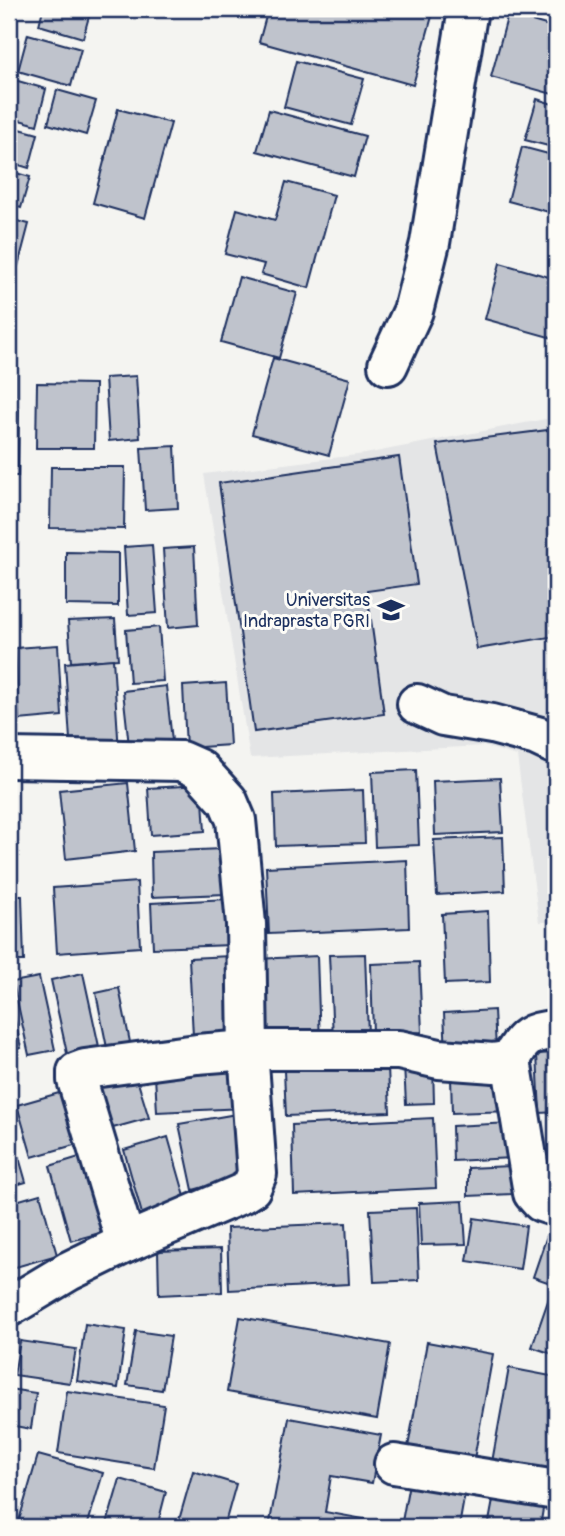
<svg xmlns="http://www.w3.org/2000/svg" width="565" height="1536" font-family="Pangolin,sans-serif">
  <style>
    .built { fill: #e4e5e6 }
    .building { fill: #bfc3cc; stroke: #1b2f5e; stroke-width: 2 }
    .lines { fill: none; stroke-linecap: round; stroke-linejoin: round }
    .minor-casing { stroke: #1b2f5e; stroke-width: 44 }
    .minor { stroke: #fdfcf7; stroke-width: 38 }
    .labels { text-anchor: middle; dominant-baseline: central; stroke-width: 6; stroke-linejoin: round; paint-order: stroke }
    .poi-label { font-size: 18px; fill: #1b2f5e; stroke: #fdfcf7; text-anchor: end }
  </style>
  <rect width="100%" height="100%" fill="#f4f4f1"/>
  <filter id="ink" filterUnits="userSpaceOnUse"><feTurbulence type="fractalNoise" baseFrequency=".0143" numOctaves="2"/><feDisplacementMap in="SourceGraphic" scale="14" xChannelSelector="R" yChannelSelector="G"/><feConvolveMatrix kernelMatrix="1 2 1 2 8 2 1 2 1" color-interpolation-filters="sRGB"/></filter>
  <g filter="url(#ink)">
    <!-- built -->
    <polygon class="built" points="556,417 556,922 539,922 517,756 483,746 250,758 204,474 365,454"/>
    <!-- building -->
    <g class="building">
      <polygon points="43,9 91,9 83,38 39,25"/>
      <polygon points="268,9 434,9 413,85 259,42"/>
      <polygon points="508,14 556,28 556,95 491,77"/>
      <polygon points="28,34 81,49 71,86 18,71"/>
      <polygon points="296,61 364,79 351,125 284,107"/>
      <polygon points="11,79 46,89 37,125 9,117"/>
      <polygon points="57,90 96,101 86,135 48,124"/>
      <polygon points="537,99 556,105 556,148 525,140"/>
      <polygon points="118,109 171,123 145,218 93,203"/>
      <polygon points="269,110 365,136 354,177 257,151"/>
      <polygon points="9,126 38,134 29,168 9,162"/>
      <polygon points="522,147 556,156 556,214 508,201"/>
      <polygon points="9,171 30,177 21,208 9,204"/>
      <polygon points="286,182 334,195 309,288 261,274 264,264 225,254 237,209 275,220"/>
      <polygon points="9,219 29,224 18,266 9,263"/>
      <polygon points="500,263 556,279 556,339 485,319"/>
      <polygon points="239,277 297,293 279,358 221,342"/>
      <polygon points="273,358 350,379 329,455 252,434"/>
      <rect x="9" y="366" width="7" height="29"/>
      <polygon points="136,376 140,438 109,441 105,378"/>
      <polygon points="37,383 95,384 94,448 36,448"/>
      <polygon points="9,409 19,409 18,476 9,476"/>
      <polygon points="556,429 556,636 477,649 437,444"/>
      <polygon points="175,446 178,508 145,510 141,448"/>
      <polygon points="399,457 417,584 367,591 384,714 254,732 219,483"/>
      <polygon points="51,467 125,467 124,529 50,528"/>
      <polygon points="152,545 157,613 128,615 124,547"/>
      <polygon points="194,547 198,625 168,628 163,549"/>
      <polygon points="66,552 118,553 118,606 66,605"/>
      <polygon points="115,619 118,659 71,662 68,621"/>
      <polygon points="159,627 163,681 130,683 126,630"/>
      <polygon points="58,645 62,716 19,720 15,648"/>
      <polygon points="113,659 119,752 71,755 65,663"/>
      <polygon points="226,683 230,745 186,748 183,686"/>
      <polygon points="166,686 173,750 130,755 123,691"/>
      <polygon points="416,770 419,845 375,847 372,772"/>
      <polygon points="500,778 503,832 435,835 433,781"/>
      <polygon points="128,783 135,851 66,859 59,790"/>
      <polygon points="202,785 205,831 151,835 148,788"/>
      <polygon points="363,790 365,843 276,846 274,794"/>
      <polygon points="503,837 505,891 437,895 434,840"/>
      <polygon points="222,849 225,894 152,897 151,852"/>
      <polygon points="407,860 409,928 269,934 266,867"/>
      <polygon points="137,882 140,947 57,953 53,888"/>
      <polygon points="9,896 22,896 24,961 9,961"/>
      <polygon points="228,899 231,945 153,948 151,903"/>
      <polygon points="488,911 490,982 445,984 442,914"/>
      <polygon points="365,954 368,1035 333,1037 329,955"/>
      <polygon points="230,956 233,1034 193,1036 189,958"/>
      <polygon points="317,956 320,1043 260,1046 257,959"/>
      <polygon points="419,962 422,1032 373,1034 371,964"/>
      <polygon points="83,973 100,1051 68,1058 51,980"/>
      <polygon points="39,977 55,1050 29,1055 13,982"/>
      <polygon points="119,988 132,1052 109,1058 96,993"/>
      <polygon points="9,992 21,1048 9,1050"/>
      <polygon points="494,1010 496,1050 446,1053 444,1013"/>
      <polygon points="556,1053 556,1112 540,1113 537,1054"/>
      <polygon points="433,1064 434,1103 406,1104 404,1065"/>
      <polygon points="388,1067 390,1112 286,1116 284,1071"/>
      <polygon points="243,1071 244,1108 157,1112 155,1076"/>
      <polygon points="136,1076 149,1118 102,1131 90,1089"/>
      <polygon points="512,1076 512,1111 452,1113 451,1078"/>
      <polygon points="73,1089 88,1141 32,1157 17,1105"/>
      <polygon points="242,1113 251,1174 193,1190 179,1124"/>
      <polygon points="433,1118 436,1188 294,1195 292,1125"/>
      <polygon points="511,1123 512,1158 453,1161 452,1126"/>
      <polygon points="12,1133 26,1182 9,1187 9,1134"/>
      <polygon points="168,1137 190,1214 146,1228 124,1150"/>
      <polygon points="92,1153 114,1229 71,1241 50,1166"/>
      <polygon points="510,1166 512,1194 468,1196 468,1168"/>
      <polygon points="40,1194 57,1255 9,1269 9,1203"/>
      <polygon points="463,1201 466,1244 421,1245 419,1203"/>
      <polygon points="416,1208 419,1280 374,1282 370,1210"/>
      <polygon points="474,1218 526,1226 520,1269 467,1261"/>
      <polygon points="553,1218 556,1219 556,1285 533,1277"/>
      <polygon points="346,1223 349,1284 229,1290 227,1228"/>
      <polygon points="221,1249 222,1292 159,1295 158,1251"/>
      <polygon points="550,1295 556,1297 556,1355 532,1347"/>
      <polygon points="240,1317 390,1344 377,1419 227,1392"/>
      <polygon points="85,1324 126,1330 118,1388 77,1381"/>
      <polygon points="136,1331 171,1336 162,1390 127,1385"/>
      <polygon points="20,1341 76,1349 70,1383 14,1375"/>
      <polygon points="427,1342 493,1354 474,1459 408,1447"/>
      <polygon points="509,1368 556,1377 556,1457 553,1473 492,1462"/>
      <polygon points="9,1389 36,1393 31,1429 9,1425"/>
      <polygon points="67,1391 164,1405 154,1468 58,1453"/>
      <polygon points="289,1418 381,1435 372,1483 331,1476 325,1512 369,1520 367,1527 269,1527"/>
      <polygon points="38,1455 103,1473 87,1527 17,1527"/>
      <polygon points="9,1468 15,1470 9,1493"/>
      <polygon points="193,1471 236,1484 224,1527 177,1527"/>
      <polygon points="120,1479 166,1492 157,1527 106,1527"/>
      <polygon points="409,1483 465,1493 459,1527 401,1527"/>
      <polygon points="494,1495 544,1503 540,1527 488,1527"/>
    </g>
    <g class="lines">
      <defs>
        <g id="minor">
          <polyline points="388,365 413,311 430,243 468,9"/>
          <polyline points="417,704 443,716 492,724 537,736 556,745"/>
          <polyline points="9,758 181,761 199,769 228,801 236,820 246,924 248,1050 257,1174 251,1188 243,1193 126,1243 69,1271 9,1307"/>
          <polyline points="511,1060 533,1193 541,1202 556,1207"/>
          <path d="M126,1243L77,1080V1072L85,1069L197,1054L248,1050H399L439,1059L494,1063L511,1060C522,1037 531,1031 556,1030"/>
          <polyline points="394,1464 556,1490"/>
        </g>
      </defs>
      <!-- minor casing -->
      <use href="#minor" class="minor-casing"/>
      <!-- minor -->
      <use href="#minor" class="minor"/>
    </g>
  </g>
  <!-- icons -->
  <defs>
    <symbol id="university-bare" viewBox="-9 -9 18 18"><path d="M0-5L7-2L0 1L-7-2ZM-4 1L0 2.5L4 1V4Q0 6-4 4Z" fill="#1b2f5e" stroke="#fdfcf7" stroke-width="2.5" paint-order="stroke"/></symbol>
  </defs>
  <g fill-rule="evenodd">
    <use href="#university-bare" x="372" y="591" width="38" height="38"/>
  </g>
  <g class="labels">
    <!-- poi labels -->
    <g class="poi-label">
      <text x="370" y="600">Universitas<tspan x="370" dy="21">Indraprasta PGRI</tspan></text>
    </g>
  </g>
  <!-- margin -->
  <rect width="565" height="1536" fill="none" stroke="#fdfcf7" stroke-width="35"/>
  <rect x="18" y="18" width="530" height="1501" fill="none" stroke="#1b2f5e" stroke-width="2.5" filter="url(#ink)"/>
</svg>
